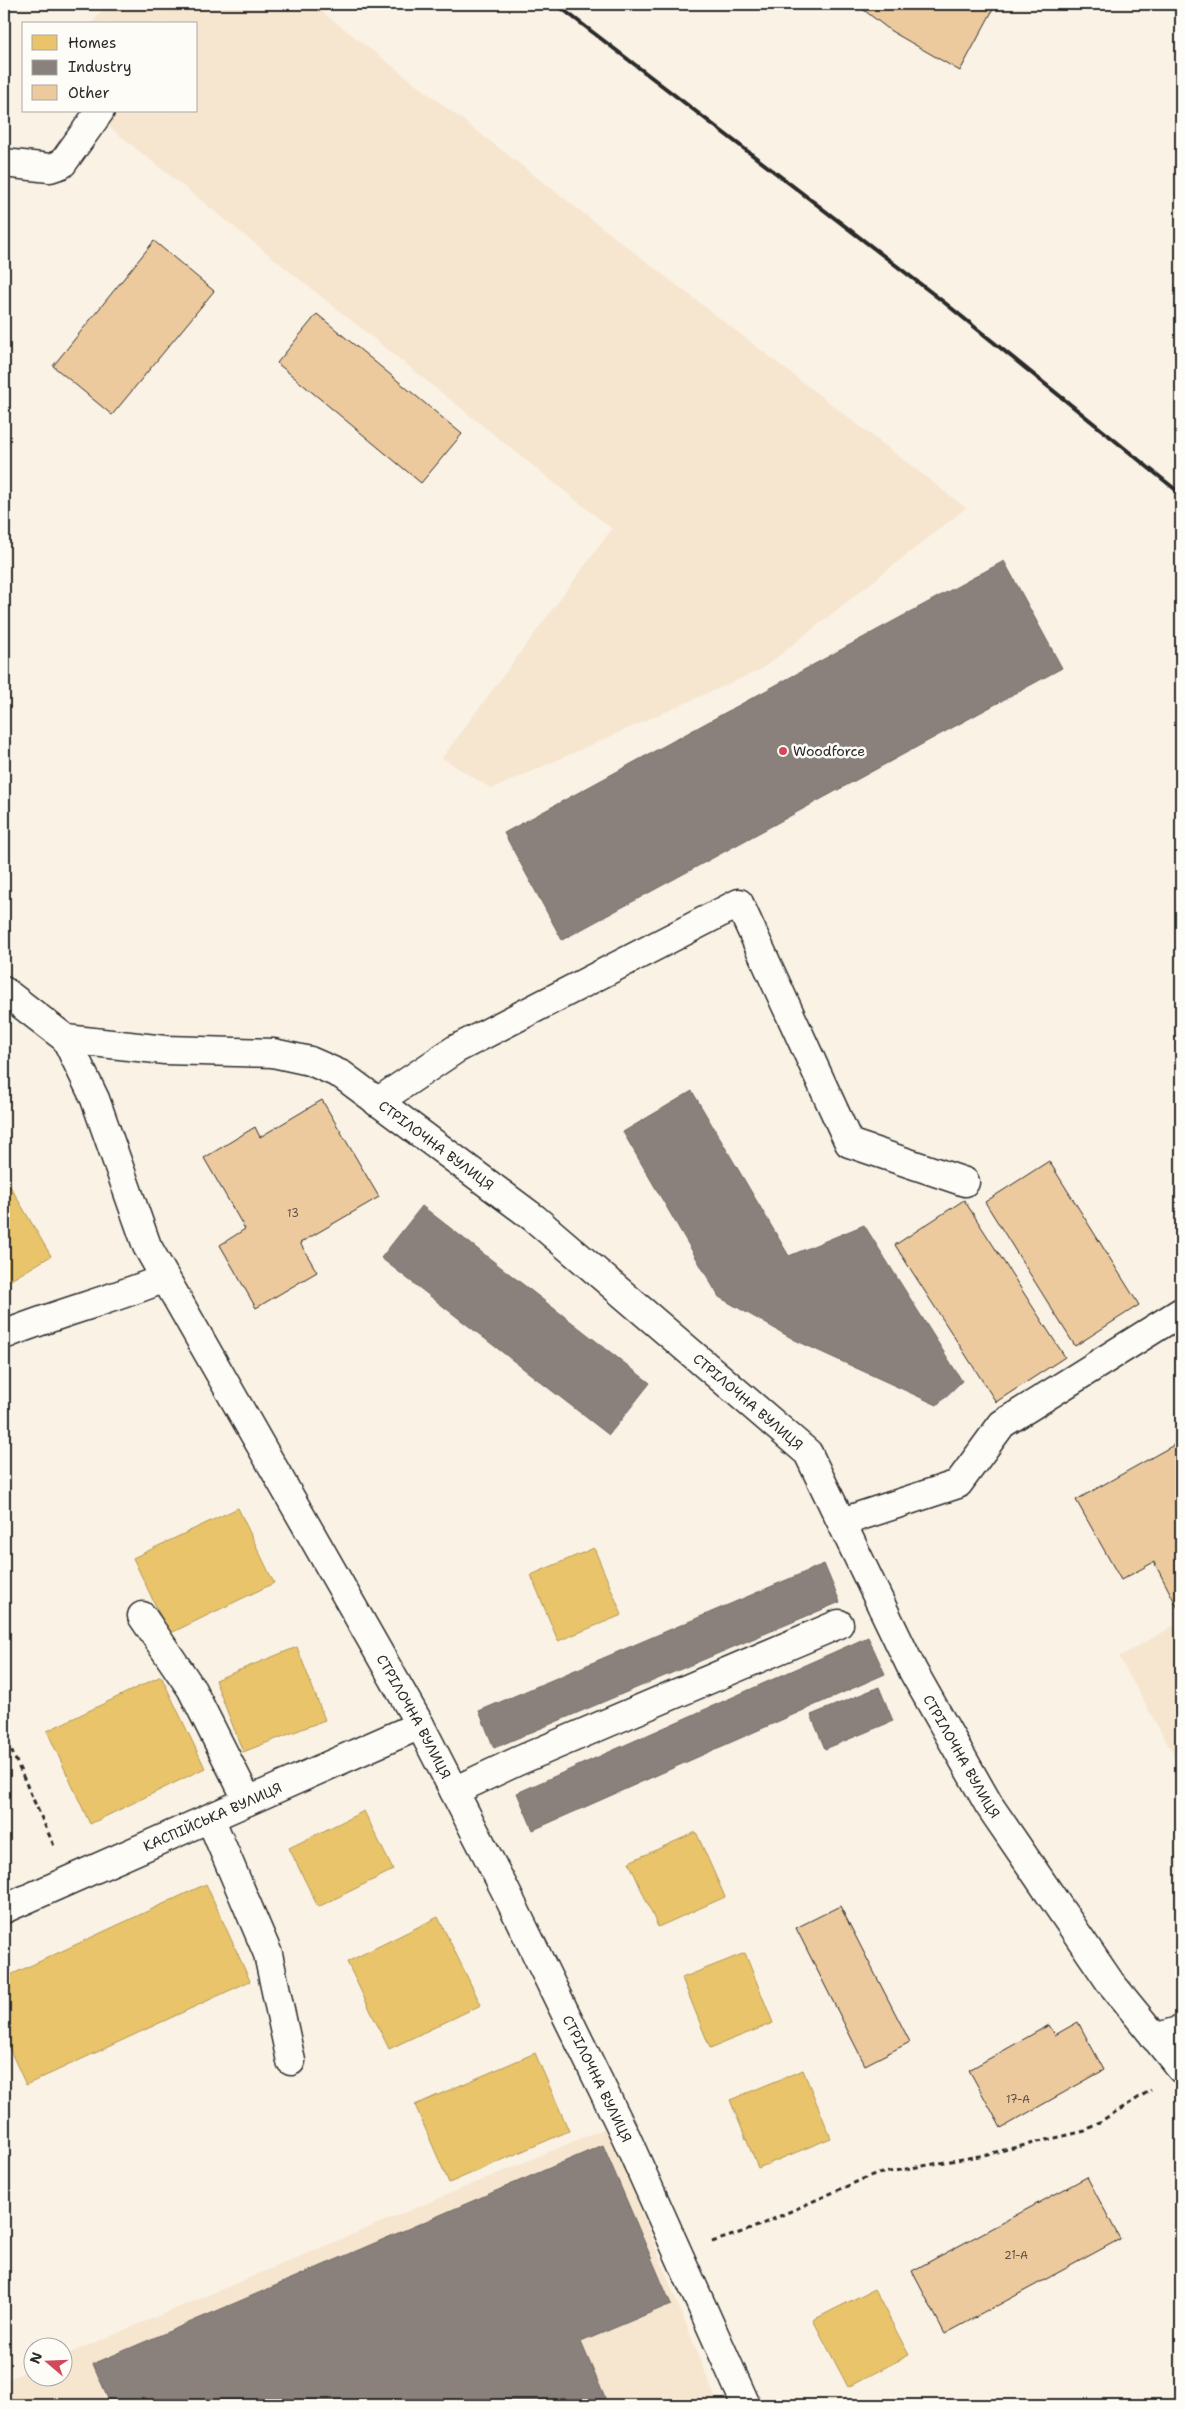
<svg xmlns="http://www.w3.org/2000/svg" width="1185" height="2409" font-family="'Shantell Sans',sans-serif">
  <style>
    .built { fill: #f6e6d0 }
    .homes { fill: #e9c46a; stroke: #b09657 }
    .industry { fill: #8a817c; stroke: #6e6764 }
    .building { fill: #edca9e; stroke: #2b2b2b }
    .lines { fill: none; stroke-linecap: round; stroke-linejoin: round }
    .minor-casing { stroke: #2b2b2b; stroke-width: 31 }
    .path { stroke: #2b2b2b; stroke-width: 3; stroke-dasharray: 5 4; stroke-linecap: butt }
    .minor { stroke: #fdfcf7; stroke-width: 28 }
    .rail { stroke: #2b2b2b; stroke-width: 4 }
    .poi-dot { fill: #d1495b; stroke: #fdfcf7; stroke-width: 2 }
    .labels { text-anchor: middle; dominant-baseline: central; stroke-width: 5; stroke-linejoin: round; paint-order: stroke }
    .number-label { font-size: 11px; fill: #5c5348 }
    .poi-label { font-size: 14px; fill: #2b2b2b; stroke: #fdfcf7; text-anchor: start }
    .street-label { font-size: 14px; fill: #2b2b2b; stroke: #fdfcf7 }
  </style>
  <rect width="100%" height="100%" fill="#faf2e5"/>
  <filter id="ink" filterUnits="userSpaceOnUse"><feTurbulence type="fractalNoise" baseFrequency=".02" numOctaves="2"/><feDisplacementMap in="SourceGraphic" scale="10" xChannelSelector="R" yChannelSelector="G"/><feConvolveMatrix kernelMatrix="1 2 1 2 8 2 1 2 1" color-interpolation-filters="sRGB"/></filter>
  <g filter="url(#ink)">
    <!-- built -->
    <g class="built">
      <polygon points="106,4 312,4 966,508 762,669 492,789 442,758 612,529 89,111 196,111 196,24 92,24"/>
      <polygon points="1173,1626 1181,1641 1181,1768 1119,1657"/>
      <polygon points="608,2127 718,2405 4,2405 4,2381 32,2369 32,2376 62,2376 63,2356"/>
    </g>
    <!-- homes -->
    <g class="homes">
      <polygon points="4,1176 51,1256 4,1284"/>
      <polygon points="238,1508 274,1583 169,1634 133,1558"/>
      <polygon points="594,1548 622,1615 558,1641 531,1575"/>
      <polygon points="297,1647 325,1720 243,1752 215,1680"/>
      <polygon points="161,1676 205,1768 90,1824 47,1731"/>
      <polygon points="364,1811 393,1870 318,1907 289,1848"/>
      <polygon points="696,1832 725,1897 658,1927 629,1862"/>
      <polygon points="206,1884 250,1981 26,2085 4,2037 4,1978"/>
      <polygon points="438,1917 481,2005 389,2049 347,1962"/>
      <polygon points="745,1953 773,2023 710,2048 682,1978"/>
      <polygon points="535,2053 569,2131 449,2183 415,2105"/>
      <polygon points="803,2070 831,2138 758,2168 730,2100"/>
      <polygon points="874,2289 909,2355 848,2387 813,2320"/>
    </g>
    <!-- industry -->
    <g class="industry">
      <polygon points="1004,561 1062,668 562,940 504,833"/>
      <polygon points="692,1091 789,1256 864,1225 962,1381 937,1405 795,1340 719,1297 623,1132"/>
      <polygon points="422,1206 650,1383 609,1435 381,1258"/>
      <polygon points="824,1564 840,1602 494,1748 479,1711"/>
      <polygon points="868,1637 885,1674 533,1830 517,1793"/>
      <polygon points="879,1687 893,1721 825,1749 811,1715"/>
      <polygon points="603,2145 671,2304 581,2342 608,2405 111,2405 93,2364"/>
    </g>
    <!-- building -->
    <g class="building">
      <polygon points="856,4 996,4 960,71 891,31"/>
      <polygon points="154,241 214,291 112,415 53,366"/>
      <polygon points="317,314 462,434 421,483 277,363"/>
      <polygon points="322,1100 379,1197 300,1243 317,1272 256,1308 220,1245 245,1229 204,1158 255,1127 260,1137"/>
      <polygon points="1049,1161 1139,1305 1075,1346 985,1202"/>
      <polygon points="964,1200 1065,1357 996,1402 895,1245"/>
      <polygon points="1181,1441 1181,1614 1154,1562 1121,1580 1076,1500"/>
      <polygon points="840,1906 910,2042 865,2065 796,1928"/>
      <polygon points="1078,2022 1104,2070 1001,2128 969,2070 1049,2025 1055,2035"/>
      <polygon points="1087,2177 1120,2239 945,2334 912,2271"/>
    </g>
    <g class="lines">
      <defs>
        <g id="minor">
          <polyline points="4,163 50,168 62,164 100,111"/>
          <path id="s1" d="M4,991L66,1039L95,1099L147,1246L420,1725L505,1890L626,2137L746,2405"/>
          <path id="s2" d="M66,1039L165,1050L273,1053L310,1061L342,1075L534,1218L808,1453L913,1671L989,1805L1110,1982L1181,2069"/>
          <polyline points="377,1102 456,1049 739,903 849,1143 965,1182"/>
          <path d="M4,1335C57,1313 112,1300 165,1278"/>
          <polyline points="842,1522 958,1484 1002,1424 1181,1312"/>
          <polyline points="142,1616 191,1688 248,1801"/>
          <polyline points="454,1791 518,1761 839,1624"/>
          <polyline points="210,1818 268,1954 291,2061"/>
          <path id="s3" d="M4,1909L420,1725"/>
          <polyline points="1155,2038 1181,2030"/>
        </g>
      </defs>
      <!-- minor casing -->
      <use href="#minor" class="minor-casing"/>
      <!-- path -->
      <g class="path">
        <polyline points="4,1734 55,1848"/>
        <polyline points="712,2242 751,2229 872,2175 979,2156 1085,2131 1151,2090"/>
      </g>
      <!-- minor -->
      <use href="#minor" class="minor"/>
      <!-- rail -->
      <polyline class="rail" points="556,4 945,303 1181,494"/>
    </g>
  </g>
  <!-- markers -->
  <circle class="poi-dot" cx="783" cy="751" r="5"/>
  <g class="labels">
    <!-- number labels -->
    <g class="number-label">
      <text x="293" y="1213">13</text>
      <text x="1018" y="2099">17-А</text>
      <text x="1016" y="2255">21-А</text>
    </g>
    <!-- poi labels -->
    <g class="poi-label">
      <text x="793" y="751">Woodforce</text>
    </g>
    <!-- street labels -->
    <g class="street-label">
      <text stroke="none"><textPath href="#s2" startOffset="398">СТРІЛОЧНА ВУЛИЦЯ</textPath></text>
      <text stroke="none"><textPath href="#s2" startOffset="802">СТРІЛОЧНА ВУЛИЦЯ</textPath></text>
      <text stroke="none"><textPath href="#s1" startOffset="842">СТРІЛОЧНА ВУЛИЦЯ</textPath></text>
      <text stroke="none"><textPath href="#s2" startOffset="1221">СТРІЛОЧНА ВУЛИЦЯ</textPath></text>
      <text stroke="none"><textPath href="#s3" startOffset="228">КАСПІЙСЬКА ВУЛИЦЯ</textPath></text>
      <text stroke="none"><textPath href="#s1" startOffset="1248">СТРІЛОЧНА ВУЛИЦЯ</textPath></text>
    </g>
  </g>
  <!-- margin -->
  <rect width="1185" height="2409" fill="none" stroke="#fdfcf7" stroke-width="20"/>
  <rect x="10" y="10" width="1165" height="2389" fill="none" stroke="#2b2b2b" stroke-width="2" filter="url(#ink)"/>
  <!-- legend -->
  <rect x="22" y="22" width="175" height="90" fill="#fdfcf7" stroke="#a9a8a5"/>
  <rect x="32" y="35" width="25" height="15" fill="#e9c46a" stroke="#a9a8a5"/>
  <text x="68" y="48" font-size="15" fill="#2b2b2b">Homes</text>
  <rect x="32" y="60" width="25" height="15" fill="#8a817c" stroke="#a9a8a5"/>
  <text x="68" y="72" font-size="15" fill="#2b2b2b">Industry</text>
  <rect x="32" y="85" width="25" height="15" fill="#edca9e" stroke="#a9a8a5"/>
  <text x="68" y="98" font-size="15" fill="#2b2b2b">Other</text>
  <!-- north arrow -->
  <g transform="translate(48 2362) rotate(289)"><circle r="24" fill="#fdfcf7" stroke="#a9a8a5"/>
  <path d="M0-4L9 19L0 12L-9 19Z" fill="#d1495b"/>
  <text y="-8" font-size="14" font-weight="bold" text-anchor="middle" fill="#2b2b2b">N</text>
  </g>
</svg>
